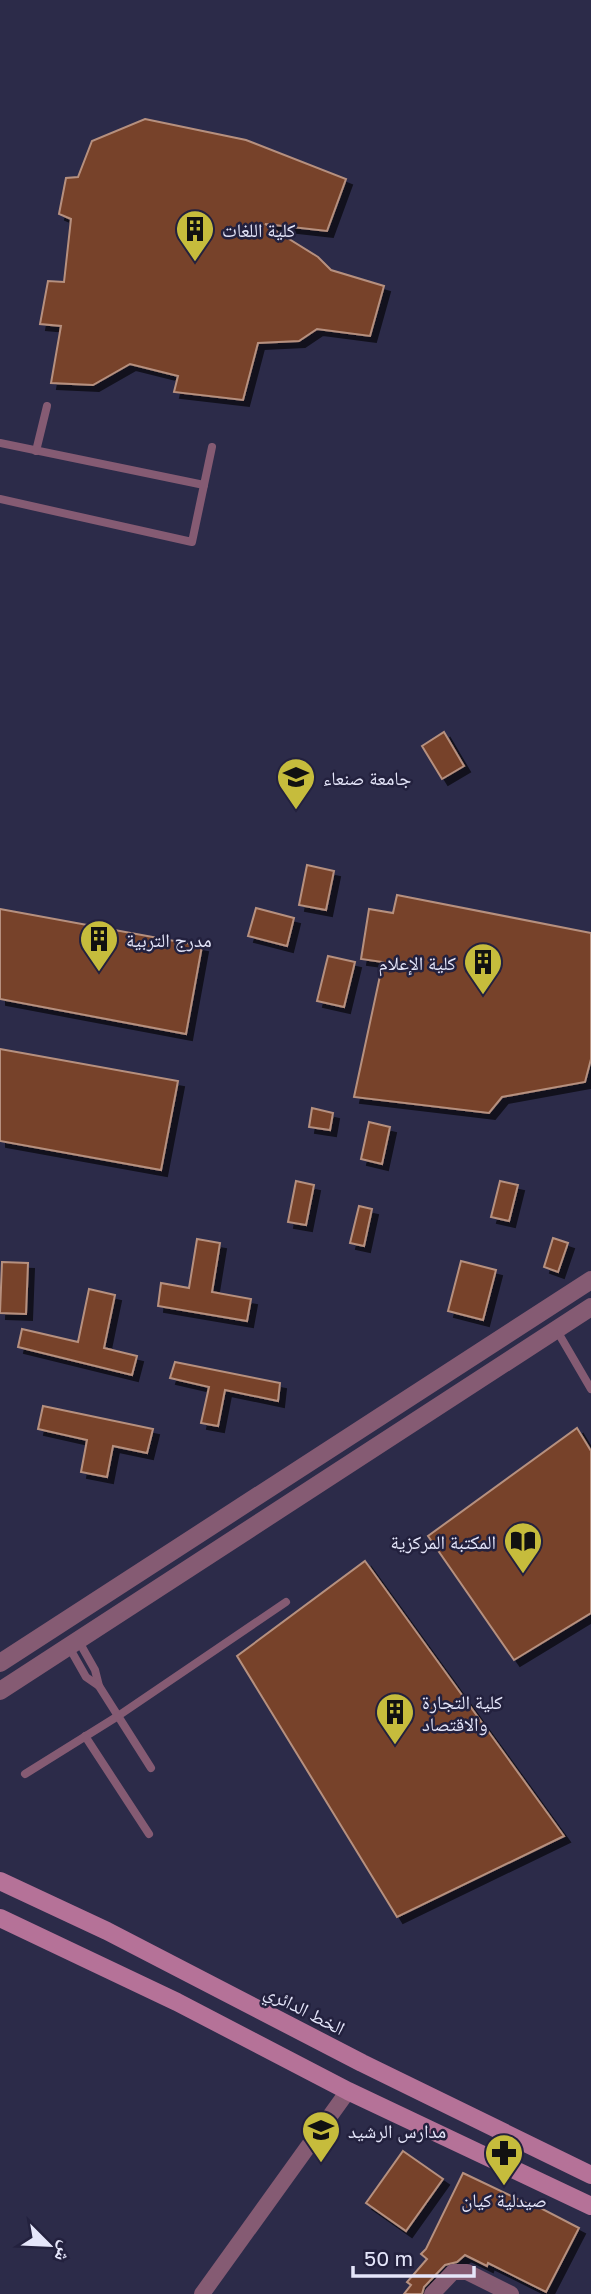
<svg xmlns="http://www.w3.org/2000/svg" width="591" height="2294" font-family="'Golos Text','Noto Naskh Arabic',sans-serif">
  <style>
    .building { fill: #774229; stroke: #b6907f; stroke-width: 2; filter: url(#shadow) }
    .lines { fill: none; stroke-linecap: round; stroke-linejoin: round }
    .service { stroke: #855b73; stroke-width: 8 }
    .minor { stroke: #855b73; stroke-width: 16 }
    .tertiary { stroke: #855b73; stroke-width: 18 }
    .secondary { stroke: #b57298; stroke-width: 18 }
    .labels { text-anchor: middle; dominant-baseline: central; stroke-width: 5; stroke-linejoin: round; paint-order: stroke }
    .poi-label { font-size: 19px; fill: #e5e6fa; stroke: #23213e; text-anchor: start }
    .street-label { font-size: 19px; fill: #e5e6fa; stroke: #23213e }
  </style>
  <defs>
    <filter id="shadow"><feDropShadow dx="6" dy="6" stdDeviation="0" flood-color="#0009"/></filter>
  </defs>
  <rect width="100%" height="100%" fill="#2c2b49"/>
  <!-- building -->
  <g class="building">
    <polygon points="145,119 246,140 346,179 327,231 265,224 318,257 331,270 384,286 370,336 317,329 299,341 258,343 243,400 174,392 178,376 130,364 93,385 51,383 61,326 40,324 48,281 64,282 71,219 59,214 66,178 78,177 92,141"/>
    <polygon points="444,732 464,766 442,779 422,746"/>
    <polygon points="307,865 334,871 326,910 299,905"/>
    <polygon points="397,895 591,933 591,1059 585,1082 502,1097 489,1113 354,1097 383,962 361,959 369,909 393,913"/>
    <polygon points="256,908 294,918 287,946 248,936"/>
    <polygon points="0,909 202,946 186,1034 0,999"/>
    <polygon points="328,956 355,962 344,1007 317,1001"/>
    <polygon points="0,1049 178,1081 161,1170 0,1141"/>
    <polygon points="312,1108 333,1113 330,1130 309,1127"/>
    <polygon points="369,1122 390,1127 382,1164 361,1159"/>
    <polygon points="296,1181 314,1185 306,1225 288,1222"/>
    <polygon points="500,1181 518,1185 509,1221 491,1217"/>
    <polygon points="359,1206 372,1209 364,1246 350,1243"/>
    <polygon points="553,1238 568,1243 558,1272 544,1267"/>
    <polygon points="197,1239 220,1243 212,1292 251,1299 247,1321 158,1306 161,1283 189,1288"/>
    <polygon points="461,1261 496,1270 483,1320 448,1311"/>
    <polygon points="2,1262 28,1263 26,1314 0,1313"/>
    <polygon points="89,1289 115,1295 104,1348 137,1356 132,1375 18,1347 22,1329 78,1342"/>
    <polygon points="175,1362 280,1383 278,1401 225,1390 218,1426 201,1423 209,1387 170,1378"/>
    <polygon points="43,1406 153,1429 147,1453 113,1446 107,1477 81,1472 87,1440 38,1429"/>
    <polygon points="577,1428 591,1451 591,1613 514,1660 428,1536"/>
    <polygon points="365,1561 564,1836 397,1917 237,1656"/>
    <polygon points="403,2151 443,2179 406,2231 366,2203"/>
    <polygon points="463,2173 530,2205 531,2203 579,2228 546,2292 488,2263 487,2266 465,2255 457,2262 445,2265 424,2287 422,2294 404,2294 411,2285 407,2282 427,2259 421,2254 426,2249"/>
  </g>
  <g class="lines">
    <!-- service -->
    <g class="service">
      <polyline points="0,443 204,485"/>
      <polyline points="36,451 47,406"/>
      <polyline points="0,499 192,542 212,447"/>
      <polyline points="556,1329 591,1389"/>
      <polyline points="78,1640 95,1670 99,1686 151,1768"/>
      <polyline points="69,1647 86,1677 99,1686"/>
      <polyline points="85,1736 149,1834"/>
      <polyline points="25,1774 118,1716 286,1602"/>
    </g>
    <!-- minor -->
    <g class="minor">
      <polyline points="202,2294 348,2091"/>
      <polyline points="432,2294 453,2272 467,2272 511,2294"/>
    </g>
    <!-- tertiary -->
    <g class="tertiary">
      <polyline points="0,1663 591,1280"/>
      <polyline points="0,1691 591,1307"/>
    </g>
    <!-- secondary -->
    <g class="secondary">
      <polyline points="0,1881 107,1931 362,2063 591,2175"/>
      <polyline points="0,1918 177,2002 348,2091 591,2206"/>
    </g>
  </g>
  <!-- icons -->
  <defs>
    <symbol id="building-pin" viewBox="-11 -11 22 30"><path d="M0 17L-7.5 6A9.5 9.5 0 1 1 7.5 6Z" fill="#c6bc3c" stroke="#23213e"/><path d="M-4-6H4V6H1V3H-1V6H-4ZM-2.5-4.3h1.7v1.8h-1.7ZM.8-4.3h1.7v1.8H.8ZM-2.5-1h1.7V.8h-1.7ZM.8-1h1.7V.8H.8Z" fill="#111"/></symbol>
    <symbol id="university-pin" viewBox="-11 -11 22 30"><path d="M0 17L-7.5 6A9.5 9.5 0 1 1 7.5 6Z" fill="#c6bc3c" stroke="#23213e"/><path d="M0-5L7-2L0 1L-7-2ZM-4 1L0 2.5L4 1V4Q0 6-4 4Z" fill="#111"/></symbol>
    <symbol id="library-pin" viewBox="-11 -11 22 30"><path d="M0 17L-7.5 6A9.5 9.5 0 1 1 7.5 6Z" fill="#c6bc3c" stroke="#23213e"/><path d="M-6-4Q-3-5.5-.7-3.5V5Q-3 3-6 4ZM6-4Q3-5.5 .7-3.5V5Q3 3 6 4Z" fill="#111"/></symbol>
    <symbol id="school-pin" viewBox="-11 -11 22 30"><path d="M0 17L-7.5 6A9.5 9.5 0 1 1 7.5 6Z" fill="#c6bc3c" stroke="#23213e"/><path d="M0-5L7-2L0 1L-7-2ZM-4 1L0 2.5L4 1V4Q0 6-4 4Z" fill="#111"/></symbol>
    <symbol id="pharmacy-pin" viewBox="-11 -11 22 30"><path d="M0 17L-7.5 6A9.5 9.5 0 1 1 7.5 6Z" fill="#c6bc3c" stroke="#23213e"/><path d="M-2-6h4v4h4v4h-4v4h-4v-4h-4v-4h4Z" fill="#111"/></symbol>
  </defs>
  <g fill-rule="evenodd">
    <use href="#building-pin" x="173" y="207" width="44" height="60"/>
    <use href="#university-pin" x="274" y="755" width="44" height="60"/>
    <use href="#building-pin" x="77" y="917" width="44" height="60"/>
    <use href="#building-pin" x="461" y="940" width="44" height="60"/>
    <use href="#library-pin" x="501" y="1519" width="44" height="60"/>
    <use href="#building-pin" x="373" y="1690" width="44" height="60"/>
    <use href="#school-pin" x="299" y="2108" width="44" height="60"/>
    <use href="#pharmacy-pin" x="482" y="2131" width="44" height="60"/>
  </g>
  <g class="labels">
    <!-- poi labels -->
    <g class="poi-label">
      <text x="222" y="229">كلية اللغات</text>
      <text x="323" y="777">جامعة صنعاء</text>
      <text x="126" y="939">مدرج التربية</text>
      <text x="456" y="962" text-anchor="end">كلية الإعلام</text>
      <text x="496" y="1541" text-anchor="end">المكتبة المركزية</text>
      <text x="422" y="1701">كلية التجارة<tspan x="422" dy="22">والاقتصاد</tspan></text>
      <text x="348" y="2130">مدارس الرشيد</text>
      <text x="504" y="2199" text-anchor="middle">صيدلية كيان</text>
    </g>
    <!-- street labels -->
    <g class="street-label">
      <text transform="translate(305 2009) rotate(27)">الخط الدائري</text>
    </g>
  </g>
  <!-- north arrow -->
  <g transform="translate(49 2245) rotate(114)" stroke="#23213e" stroke-width="5" paint-order="stroke">
  <path d="M0-5L12 26L0 18L-12 26Z" fill="#e5e6fa"/>
  <text y="-10" font-size="19" font-weight="bold" text-anchor="middle" fill="#e5e6fa">ش</text>
  </g>
  <!-- scale -->
  <path d="M353 2266v10h121v-10" fill="none" stroke="#e5e6fa" stroke-width="3.5"/>
  <text x="364" y="2266" font-size="21" fill="#e5e6fa" stroke="#23213e" stroke-width="5" paint-order="stroke">50 m</text>
</svg>
